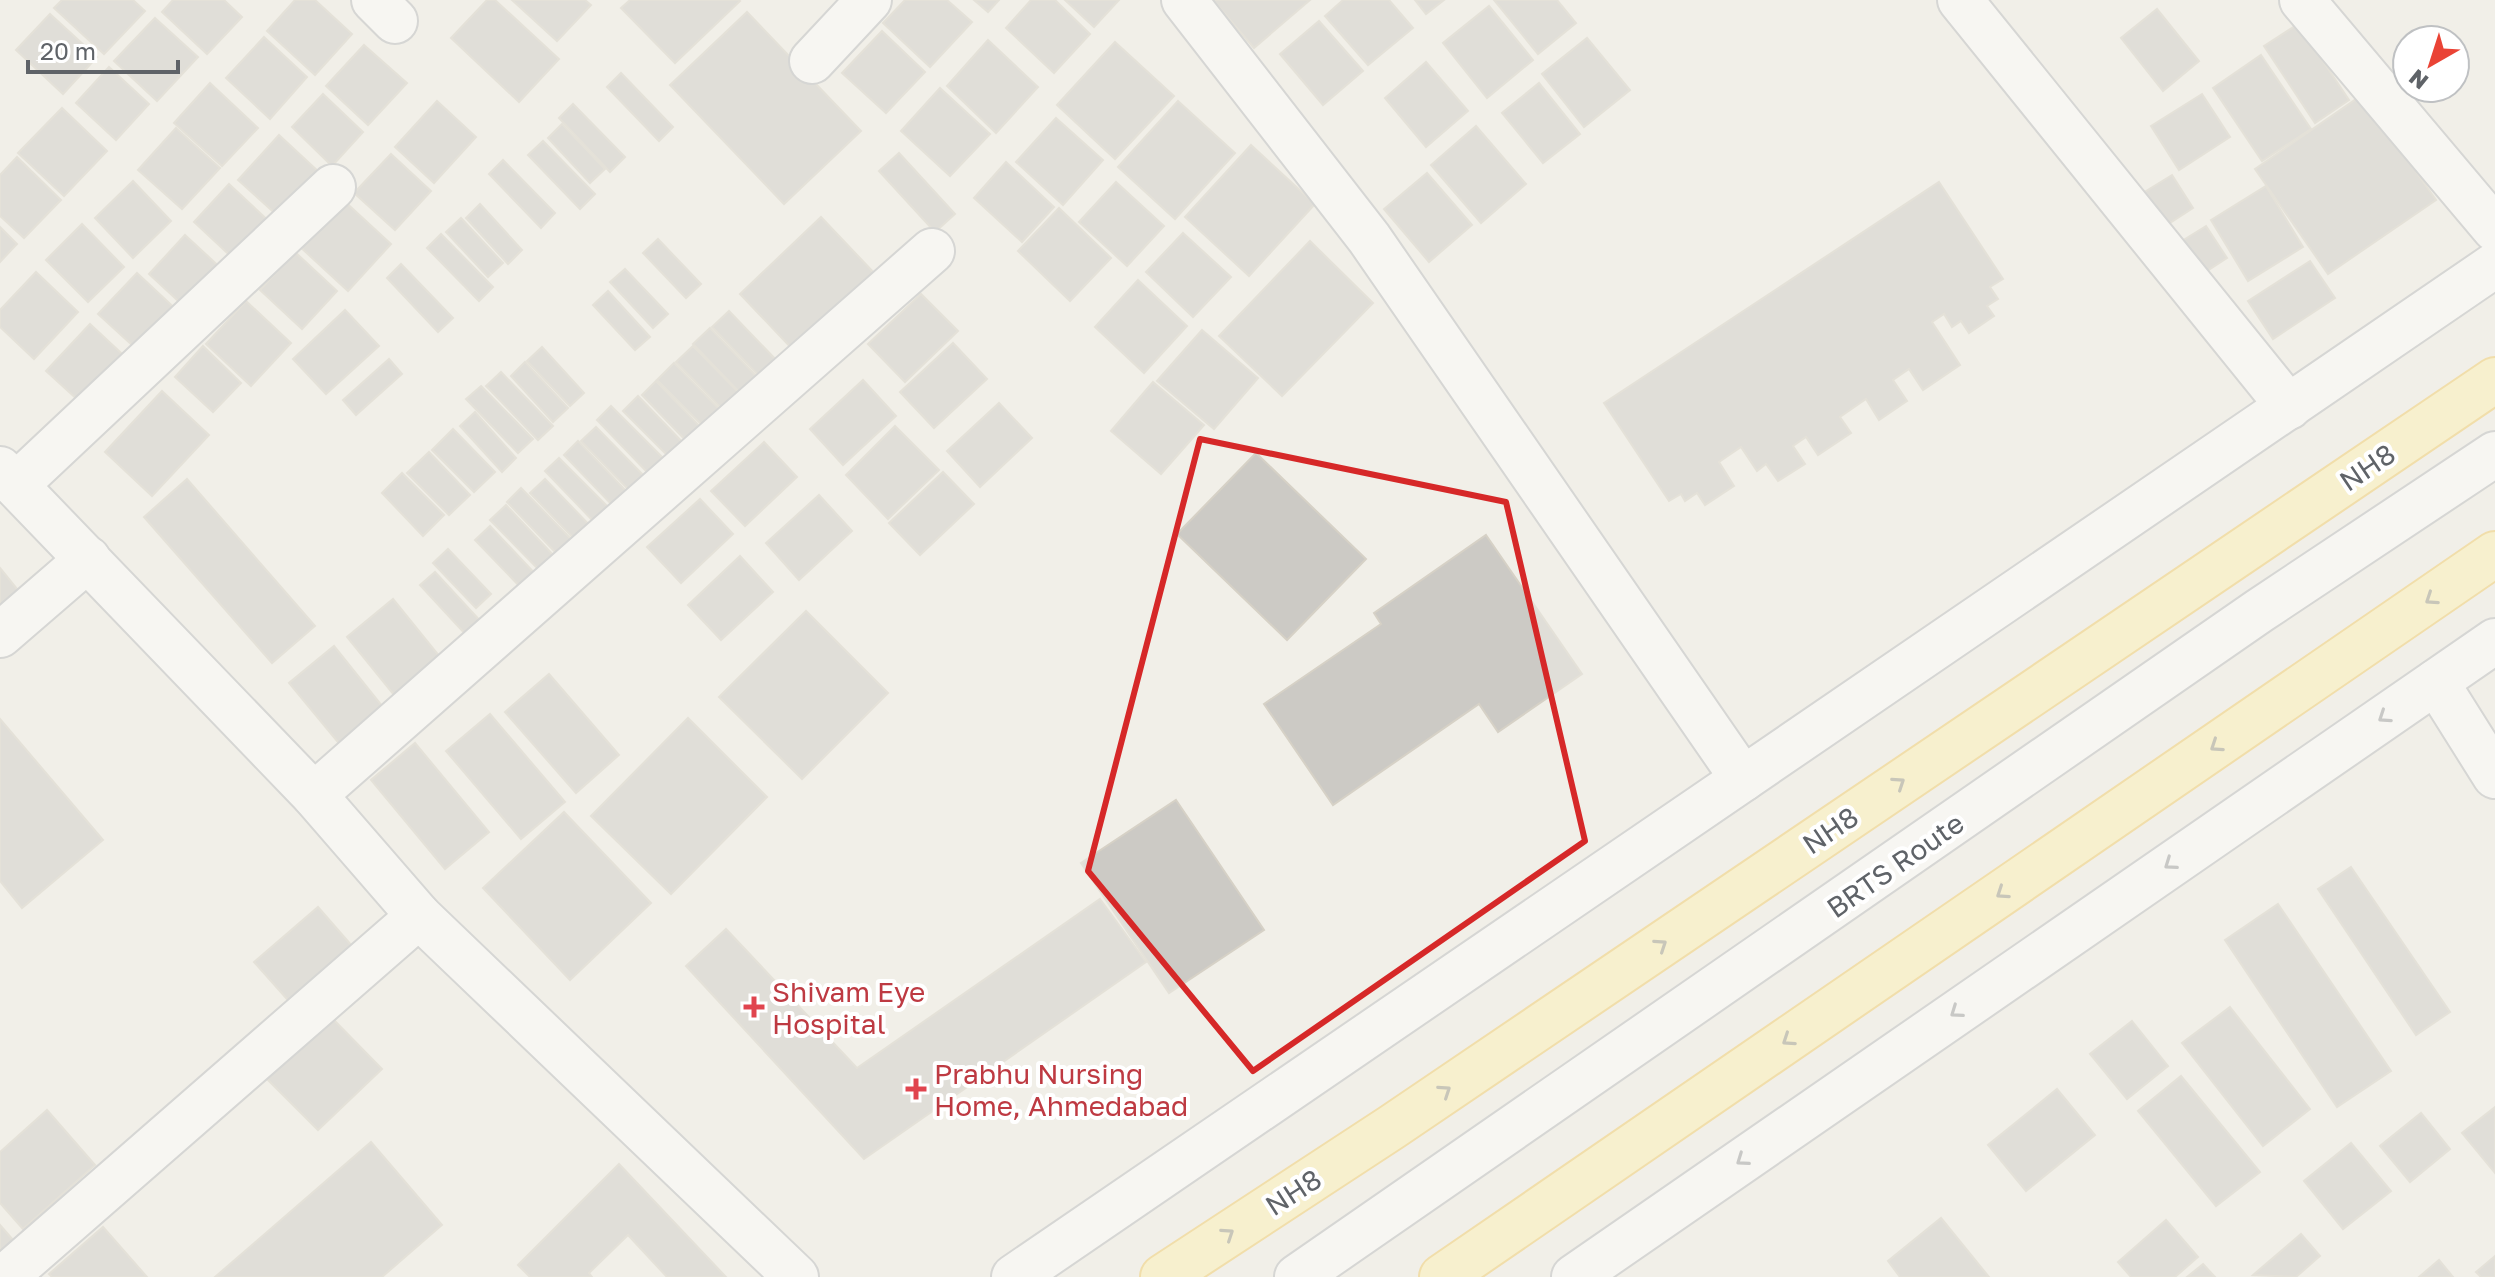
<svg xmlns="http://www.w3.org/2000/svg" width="2495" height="1277" font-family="'Golos Text',sans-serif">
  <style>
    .building { fill: #cccac5; stroke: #d6d1c6; stroke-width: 2 }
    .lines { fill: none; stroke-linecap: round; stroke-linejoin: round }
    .minor-casing { stroke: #b5b8bc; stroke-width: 48 }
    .major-casing { stroke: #f2c960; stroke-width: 48 }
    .minor { stroke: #fff; stroke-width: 44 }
    .major { stroke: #fff2af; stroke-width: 44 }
    .oneway { stroke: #979581 }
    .oneway2 { stroke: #979a9d }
    .marked { fill: none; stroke: #d62828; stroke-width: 6; stroke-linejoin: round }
    .health-dot { fill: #e0444e; stroke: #fff; stroke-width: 3 }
    .labels { text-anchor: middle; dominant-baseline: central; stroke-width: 8; stroke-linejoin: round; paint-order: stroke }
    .street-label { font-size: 28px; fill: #5f6368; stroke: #fff }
    .health-label { font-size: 28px; fill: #be3a42; stroke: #fff; text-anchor: start }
  </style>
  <rect width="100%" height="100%" fill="#f1efe8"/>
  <!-- building -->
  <g class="building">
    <polygon points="62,0 133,0 145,11 104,54 54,8"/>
    <polygon points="173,0 224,0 242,17 207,54 162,12"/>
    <polygon points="295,0 315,0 352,34 315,75 267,31"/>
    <polygon points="487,0 495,0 559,59 519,102 451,38"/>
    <polygon points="512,0 585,0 591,5 557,41"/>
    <polygon points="630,0 739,0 740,1 675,63 621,8"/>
    <polygon points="905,0 947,0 972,22 930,67 883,23"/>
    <polygon points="974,0 999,0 988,12"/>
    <polygon points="1031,0 1055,0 1090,34 1054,73 1006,28"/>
    <polygon points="1065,0 1119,0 1094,27"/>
    <polygon points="1213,0 1310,0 1254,48"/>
    <polygon points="1343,0 1389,0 1413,28 1368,65 1325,16"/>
    <polygon points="1415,0 1444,0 1426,14"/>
    <polygon points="1494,0 1557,0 1576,23 1538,54"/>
    <polygon points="1489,6 1533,60 1487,98 1443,43"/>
    <polygon points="2157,9 2199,61 2163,91 2121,38"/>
    <polygon points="747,12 861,131 784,204 670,85"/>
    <polygon points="50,14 97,57 63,94 16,50"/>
    <polygon points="155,18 198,57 157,101 114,61"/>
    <polygon points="1319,21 1363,71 1323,105 1280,54"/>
    <polygon points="2298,24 2349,100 2315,123 2264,46"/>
    <polygon points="882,31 925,72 886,113 842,73"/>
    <polygon points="264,37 307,77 270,119 226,78"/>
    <polygon points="1587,38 1630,90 1584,127 1542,74"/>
    <polygon points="988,40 1038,87 996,133 947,86"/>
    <polygon points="1115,42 1174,96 1115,159 1057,105"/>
    <polygon points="364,45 407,83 368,125 326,86"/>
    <polygon points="2261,55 2311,129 2262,161 2213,88"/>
    <polygon points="1426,62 1468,111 1426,147 1385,98"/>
    <polygon points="109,67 149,104 116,140 76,103"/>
    <polygon points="621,73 673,127 659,141 607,87"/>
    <polygon points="210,83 258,128 222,166 174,123"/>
    <polygon points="1539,83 1580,134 1543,163 1502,113"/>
    <polygon points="940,88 990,134 950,176 901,131"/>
    <polygon points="323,94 363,132 332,166 292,127"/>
    <polygon points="2202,94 2230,137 2179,170 2151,126"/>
    <polygon points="2362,95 2436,200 2328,274 2255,169"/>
    <polygon points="437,101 476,137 434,183 395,147"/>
    <polygon points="1178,101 1235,153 1175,219 1118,167"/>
    <polygon points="573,104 625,157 610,172 559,118"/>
    <polygon points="62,108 107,151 64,196 18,153"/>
    <polygon points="1056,118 1103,160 1063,205 1016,162"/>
    <polygon points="562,124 605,169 590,183 548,138"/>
    <polygon points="1476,126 1526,184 1481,223 1431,165"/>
    <polygon points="176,128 220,168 182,209 138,170"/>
    <polygon points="279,135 319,172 278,216 238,180"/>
    <polygon points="543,141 595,194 580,209 528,155"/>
    <polygon points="1251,145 1315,204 1249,276 1185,217"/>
    <polygon points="899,153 955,214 935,232 879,171"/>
    <polygon points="391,154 431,191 395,230 354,193"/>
    <polygon points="17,157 61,200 24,238 0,216 0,175"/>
    <polygon points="503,160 555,213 541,228 489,174"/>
    <polygon points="1006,162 1054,207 1022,242 974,198"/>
    <polygon points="1427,173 1472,225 1429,262 1384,209"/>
    <polygon points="2172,175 2193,208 2159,230 2138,196"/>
    <polygon points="133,181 171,221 133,258 95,218"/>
    <polygon points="1116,182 1164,226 1127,266 1079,222"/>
    <polygon points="1939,182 2003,279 1990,287 1998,299 1987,306 1994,316 1969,333 1961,321 1952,327 1944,314 1932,322 1960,365 1923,390 1909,369 1893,380 1907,401 1879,420 1866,399 1840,417 1851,433 1818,455 1806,437 1793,446 1805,464 1778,481 1766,464 1757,471 1741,447 1719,462 1734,486 1705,505 1697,493 1685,501 1681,494 1669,501 1604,403"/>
    <polygon points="229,184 273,225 238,263 194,222"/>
    <polygon points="2266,186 2303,247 2248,281 2211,220"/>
    <polygon points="341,198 391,244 348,291 298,245"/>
    <polygon points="480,204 522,250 508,264 466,218"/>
    <polygon points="1059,208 1111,258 1070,301 1018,251"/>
    <polygon points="821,217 878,277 797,354 740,294"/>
    <polygon points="461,218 503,263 488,277 446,232"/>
    <polygon points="82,224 124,267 88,302 46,260"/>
    <polygon points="2206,226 2227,258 2190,282 2169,249"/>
    <polygon points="0,227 17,244 0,262"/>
    <polygon points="1183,233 1231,277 1193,317 1146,272"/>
    <polygon points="441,234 493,287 479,301 427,248"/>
    <polygon points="185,235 224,271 188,310 149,274"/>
    <polygon points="658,239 701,284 686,298 643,253"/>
    <polygon points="1310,241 1373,303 1282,396 1219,336"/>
    <polygon points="295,252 337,291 302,329 260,290"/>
    <polygon points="2310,261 2335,298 2273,339 2248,301"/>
    <polygon points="401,264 453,318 438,332 387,278"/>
    <polygon points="625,269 668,314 653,328 610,282"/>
    <polygon points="36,272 78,312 34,359 0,327 0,310"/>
    <polygon points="137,273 181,314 143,355 98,314"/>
    <polygon points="1138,280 1187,326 1144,373 1095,327"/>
    <polygon points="608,291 650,337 635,350 593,305"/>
    <polygon points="921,294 958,331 905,382 868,344"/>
    <polygon points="246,301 291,343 251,386 206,344"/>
    <polygon points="345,310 379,346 326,394 293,359"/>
    <polygon points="729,311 781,365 764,381 712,327"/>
    <polygon points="90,324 133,364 90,411 46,371"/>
    <polygon points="710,328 761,381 745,398 693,344"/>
    <polygon points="1202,330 1258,378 1214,429 1157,381"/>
    <polygon points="953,343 987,379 934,428 900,392"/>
    <polygon points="203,346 241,383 213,412 175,377"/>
    <polygon points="693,346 745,399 728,415 676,362"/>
    <polygon points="542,347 584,393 570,406 527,361"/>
    <polygon points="389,359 402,374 356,415 343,400"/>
    <polygon points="525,362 568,408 553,422 511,376"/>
    <polygon points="674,363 726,416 710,433 657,380"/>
    <polygon points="501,372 553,426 538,440 486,386"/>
    <polygon points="863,380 896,416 843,465 810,429"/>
    <polygon points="656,381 708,435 694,449 642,395"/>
    <polygon points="1153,382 1204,425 1161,474 1111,431"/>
    <polygon points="481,386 533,439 518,453 466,399"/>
    <polygon points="162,391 209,435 152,496 105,452"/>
    <polygon points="638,396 690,450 676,464 623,411"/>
    <polygon points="999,403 1032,438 980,487 947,451"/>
    <polygon points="611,406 664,459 649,474 597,420"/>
    <polygon points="475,412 516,458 502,472 460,426"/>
    <polygon points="895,426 939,470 888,519 846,475"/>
    <polygon points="596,427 648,480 633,494 581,441"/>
    <polygon points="453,429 495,472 474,492 432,450"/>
    <polygon points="578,441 630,495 616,509 564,455"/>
    <polygon points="764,442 797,477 745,526 711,491"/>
    <polygon points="429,452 470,495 449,515 407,473"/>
    <polygon points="1256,453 1366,559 1287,640 1177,534"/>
    <polygon points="559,458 612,511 597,525 545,471"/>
    <polygon points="943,472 974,504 920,555 889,523"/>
    <polygon points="402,473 444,515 423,536 382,493"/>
    <polygon points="187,479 315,626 272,663 144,517"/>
    <polygon points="545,479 597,533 582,547 530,493"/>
    <polygon points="521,488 574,542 559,556 507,502"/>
    <polygon points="819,495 852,531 799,580 766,543"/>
    <polygon points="700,499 733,534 681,583 647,547"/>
    <polygon points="506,505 557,559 543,574 490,520"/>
    <polygon points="490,526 541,580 527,594 475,540"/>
    <polygon points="1486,535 1582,674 1498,732 1479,704 1333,805 1264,704 1381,624 1374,613"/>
    <polygon points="448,549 491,594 476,608 433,563"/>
    <polygon points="740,556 773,592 721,640 688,605"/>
    <polygon points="0,568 18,590 0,605"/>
    <polygon points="435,572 484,625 469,638 420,585"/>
    <polygon points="393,599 449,668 403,706 347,637"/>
    <polygon points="806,611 888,693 802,779 719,697"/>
    <polygon points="334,646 391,717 347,753 289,683"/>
    <polygon points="549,674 619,755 576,793 505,712"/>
    <polygon points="490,714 565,802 521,839 446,751"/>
    <polygon points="688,718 767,797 671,894 591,816"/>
    <polygon points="0,719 103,840 22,908 0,881"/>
    <polygon points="415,743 489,832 445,869 371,780"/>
    <polygon points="1176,800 1264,930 1169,993 1081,863"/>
    <polygon points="564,812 651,903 570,980 483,888"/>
    <polygon points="2351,867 2450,1012 2416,1035 2318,889"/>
    <polygon points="1100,899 1146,962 864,1159 686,966 726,929 857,1068"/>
    <polygon points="2278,904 2391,1071 2337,1107 2225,940"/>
    <polygon points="318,907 359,954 295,1008 254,962"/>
    <polygon points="2230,1007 2310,1109 2263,1146 2182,1043"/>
    <polygon points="330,1016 382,1069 318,1130 266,1078"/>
    <polygon points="2132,1021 2168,1066 2127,1099 2090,1054"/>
    <polygon points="2181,1076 2260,1172 2216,1206 2138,1111"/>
    <polygon points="2057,1089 2095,1135 2026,1191 1988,1145"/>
    <polygon points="2495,1107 2495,1173 2462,1133"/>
    <polygon points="47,1110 95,1165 23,1229 0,1203 0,1152"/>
    <polygon points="2421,1113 2450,1149 2410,1182 2380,1146"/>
    <polygon points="371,1142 442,1225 382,1277 215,1277"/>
    <polygon points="2351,1143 2391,1191 2343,1229 2304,1181"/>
    <polygon points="619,1164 726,1277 667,1277 628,1235 589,1273 592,1277 530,1277 518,1265"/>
    <polygon points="1941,1218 1989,1277 1900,1277 1888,1261"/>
    <polygon points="2166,1220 2198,1257 2175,1277 2131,1277 2118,1262"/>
    <polygon points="0,1225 20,1248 0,1266"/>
    <polygon points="103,1227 147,1277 52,1277 49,1274"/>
    <polygon points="2301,1234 2320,1256 2296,1277 2253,1275"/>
    <polygon points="2495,1256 2495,1277 2481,1277 2476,1272"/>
    <polygon points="2439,1260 2453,1277 2419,1277"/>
    <polygon points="2203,1264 2215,1277 2187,1277"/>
  </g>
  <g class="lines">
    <defs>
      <g id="minor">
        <polyline points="374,0 395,21"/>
        <polyline points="1184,0 1369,238 1743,779"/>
        <polyline points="1960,0 2289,407"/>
        <polyline points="2302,0 2495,229"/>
        <polyline points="812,61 869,0"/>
        <polyline points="0,469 314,795 419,916 796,1277"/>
        <polyline points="16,485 333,187"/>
        <polyline points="0,635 88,559"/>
        <polyline points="2436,682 2495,776"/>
        <polyline points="314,795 932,251"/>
        <polyline points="5,1277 419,916"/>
        <polyline points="1014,1277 2495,265"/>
        <polyline points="1297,1277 2259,611 2495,454"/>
        <polyline points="1574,1277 2495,641"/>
      </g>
      <g id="major">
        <polyline points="1163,1277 1392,1127 2495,380"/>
        <polyline points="1442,1277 2495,554"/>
      </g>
    </defs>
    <!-- minor casing -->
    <use href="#minor" class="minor-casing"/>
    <!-- major casing -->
    <use href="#major" class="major-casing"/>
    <!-- minor -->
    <use href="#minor" class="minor"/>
    <!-- major -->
    <use href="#major" class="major"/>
  </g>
  <!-- one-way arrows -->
  <defs><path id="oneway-chevron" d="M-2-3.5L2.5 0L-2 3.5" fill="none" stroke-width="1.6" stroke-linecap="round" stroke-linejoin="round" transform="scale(2)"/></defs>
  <g class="oneway">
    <use href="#oneway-chevron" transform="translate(2431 599) rotate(146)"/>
    <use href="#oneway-chevron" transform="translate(2216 746) rotate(146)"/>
    <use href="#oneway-chevron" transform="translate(1899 783) rotate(-34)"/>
    <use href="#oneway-chevron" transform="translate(2002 893) rotate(146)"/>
    <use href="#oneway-chevron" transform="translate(1661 945) rotate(-34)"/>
    <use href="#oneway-chevron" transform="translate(1788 1040) rotate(146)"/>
    <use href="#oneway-chevron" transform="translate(1445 1091) rotate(-34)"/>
    <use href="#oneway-chevron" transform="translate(1228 1234) rotate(-34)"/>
  </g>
  <g class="oneway2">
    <use href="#oneway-chevron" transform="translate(2384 717) rotate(146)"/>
    <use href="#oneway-chevron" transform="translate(2170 864) rotate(145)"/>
    <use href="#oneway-chevron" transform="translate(1956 1012) rotate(145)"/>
    <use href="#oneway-chevron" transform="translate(1742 1160) rotate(145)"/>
  </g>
  <!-- marked area -->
  <path d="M0 0H2495V1277H0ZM1200,439L1506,502L1585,841L1253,1071L1088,871Z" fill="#f1efe8" fill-opacity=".55" fill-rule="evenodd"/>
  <path class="marked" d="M1200,439L1506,502L1585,841L1253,1071L1088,871Z"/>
  <!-- markers -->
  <g class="health-dot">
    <path d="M750 995h8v8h8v8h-8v8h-8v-8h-8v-8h8z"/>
    <path d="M912 1077h8v8h8v8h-8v8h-8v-8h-8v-8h8z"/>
  </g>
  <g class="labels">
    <!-- street labels -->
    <g class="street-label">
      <text transform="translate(2367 467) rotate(-34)">NH8</text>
      <text transform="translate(1830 830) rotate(-34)">NH8</text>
      <text transform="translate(1895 865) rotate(-35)">BRTS Route</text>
      <text transform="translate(1293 1192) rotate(-33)">NH8</text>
    </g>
    <!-- health labels -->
    <g class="health-label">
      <text x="772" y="991">Shivam Eye<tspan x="772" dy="32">Hospital</tspan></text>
      <text x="934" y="1073">Prabhu Nursing<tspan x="934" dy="32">Home, Ahmedabad</tspan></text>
    </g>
  </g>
  <!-- north arrow -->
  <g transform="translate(2431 64) rotate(219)"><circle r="38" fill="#ffffff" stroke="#bfc1c3" stroke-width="2"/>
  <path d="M0-6L14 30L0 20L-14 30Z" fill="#ea4335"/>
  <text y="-12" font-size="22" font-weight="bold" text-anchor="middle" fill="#5f6368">N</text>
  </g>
  <!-- scale -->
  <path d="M28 60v12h150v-12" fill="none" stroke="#5f6368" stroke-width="4"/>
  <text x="40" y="60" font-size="24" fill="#5f6368" stroke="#ffffff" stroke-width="6" paint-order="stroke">20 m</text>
</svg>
